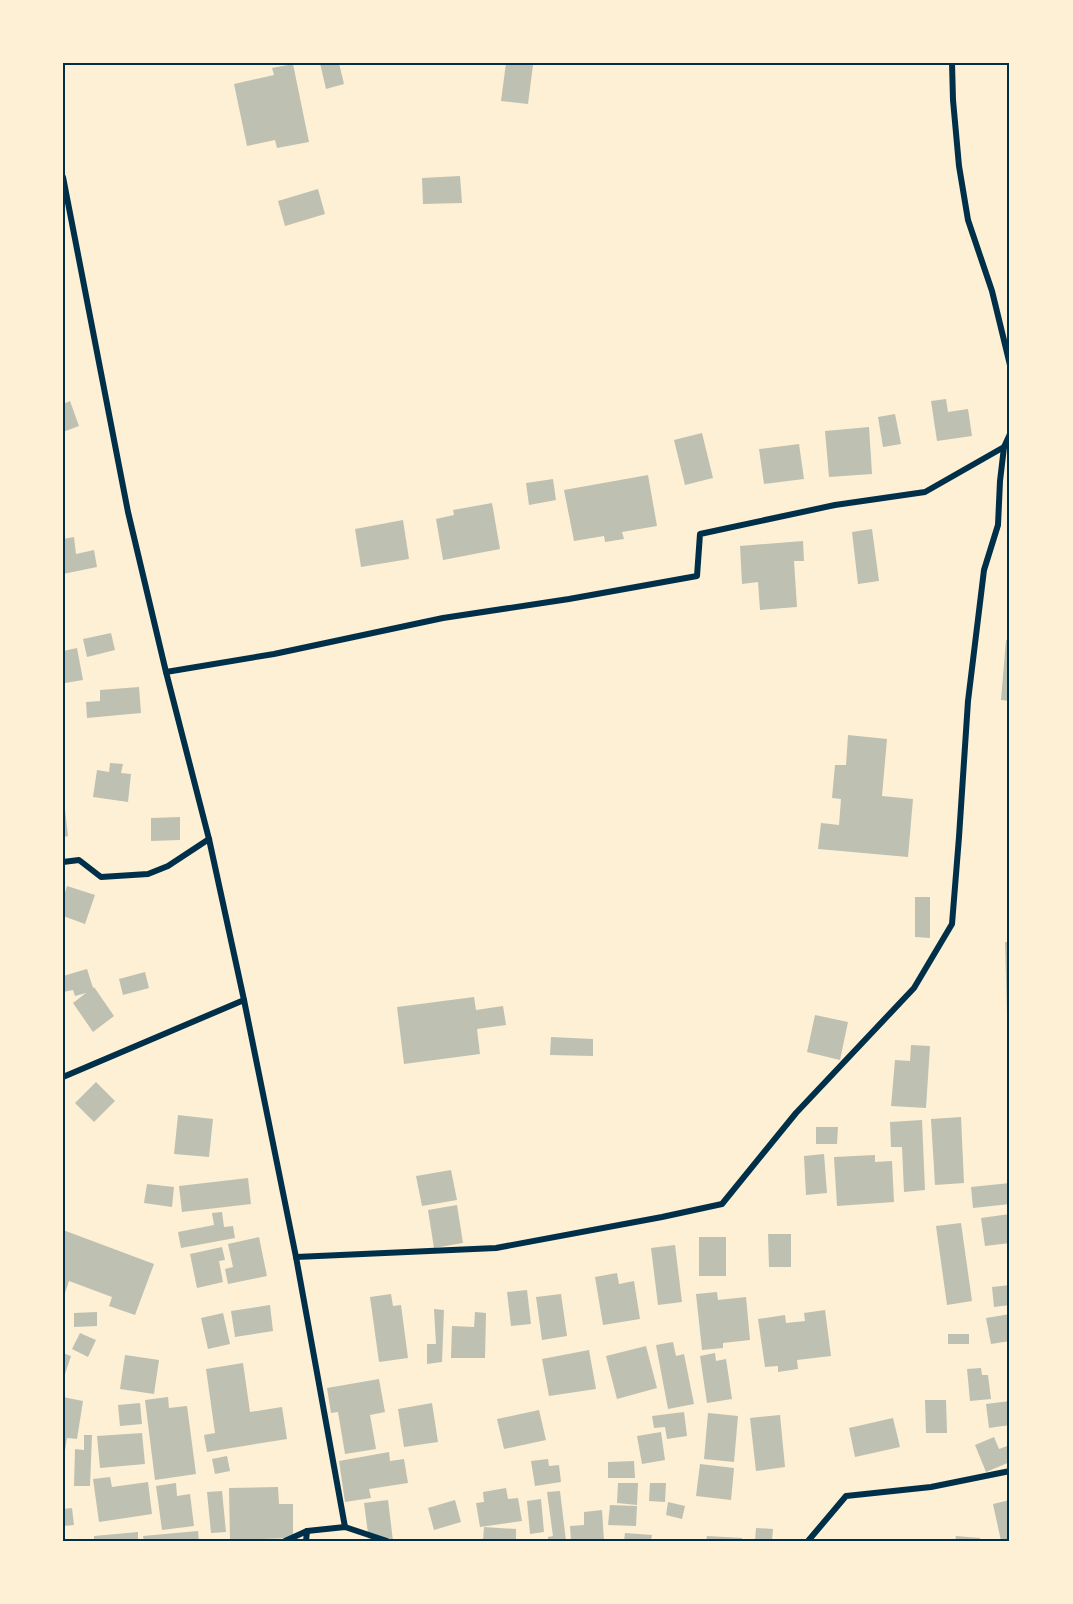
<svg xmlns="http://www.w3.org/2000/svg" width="1073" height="1604" font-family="'Sofia Sans Condensed',sans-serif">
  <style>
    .building { fill: #bec0b2 }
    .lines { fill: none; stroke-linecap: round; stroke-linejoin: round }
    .minor { stroke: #003049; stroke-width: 6 }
    .neatline { fill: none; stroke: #003049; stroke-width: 2 }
  </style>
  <rect width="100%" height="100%" fill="#fdf0d5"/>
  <!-- building -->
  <g class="building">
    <polygon points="320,63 339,63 344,84 326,89"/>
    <polygon points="506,63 533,65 528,104 501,101"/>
    <polygon points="293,64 309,142 277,148 275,140 247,146 234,84 274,75 272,68"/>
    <polygon points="460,176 462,203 423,204 422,178"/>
    <polygon points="318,189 325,214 285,226 278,201"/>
    <polygon points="946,399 948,412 968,409 972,436 937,441 931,401"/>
    <polygon points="70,401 79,426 63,432 63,404"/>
    <polygon points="895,414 901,444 883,447 878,417"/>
    <polygon points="869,427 872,474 829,477 825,431"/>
    <polygon points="702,433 713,478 685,485 674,440"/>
    <polygon points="799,444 804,479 764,484 759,449"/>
    <polygon points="648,475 657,526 622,532 624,539 605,542 604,536 574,541 564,490"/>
    <polygon points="553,479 556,500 529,505 526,483"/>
    <polygon points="492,503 500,549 443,560 436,519 454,515 453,510"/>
    <polygon points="403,520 409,559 361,567 355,529"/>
    <polygon points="872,529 879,581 858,584 852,532"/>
    <polygon points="74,537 76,554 94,550 97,567 63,574 63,539"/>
    <polygon points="803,541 804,561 794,561 797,607 760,610 758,582 742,584 740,546"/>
    <polygon points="111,633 115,650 87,657 83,639"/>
    <polygon points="1006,640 1010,640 1010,701 1001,700"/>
    <polygon points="77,648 83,680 65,683 63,674 63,651"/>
    <polygon points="139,687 141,713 87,718 86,702 100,701 100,690"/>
    <polygon points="848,735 887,739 882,796 913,799 908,857 818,849 821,823 839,825 841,799 832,798 835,765 846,765"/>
    <polygon points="110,763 123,764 121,773 131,774 128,802 93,797 97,770 109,772"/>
    <polygon points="63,809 65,809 68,836 63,837"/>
    <polygon points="180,817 180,840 151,841 151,818"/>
    <polygon points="67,886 95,895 85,924 63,916 63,899"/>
    <polygon points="915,897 930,897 930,938 915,937"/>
    <polygon points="1005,942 1010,942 1010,1013 1007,1014"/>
    <polygon points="87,969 93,988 94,987 114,1016 93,1032 73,1003 86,993 75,996 73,990 63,992 63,976"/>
    <polygon points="145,972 149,988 123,995 119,979"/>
    <polygon points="474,997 476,1010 503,1006 506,1025 477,1029 480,1054 404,1064 397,1007"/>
    <polygon points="815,1015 848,1022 840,1060 807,1052"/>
    <polygon points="551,1037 593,1039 593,1056 550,1055"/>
    <polygon points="911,1045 930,1046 926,1108 891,1106 895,1060 910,1061"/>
    <polygon points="96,1082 115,1101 94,1122 75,1103"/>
    <polygon points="178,1115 213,1119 209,1157 174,1154"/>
    <polygon points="961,1117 964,1183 935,1185 931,1119"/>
    <polygon points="922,1120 925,1190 904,1192 902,1147 891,1147 890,1122"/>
    <polygon points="816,1127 838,1127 837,1144 816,1144"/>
    <polygon points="824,1154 827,1193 806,1195 804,1156"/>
    <polygon points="875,1155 875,1162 892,1161 894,1202 837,1206 834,1157"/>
    <polygon points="451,1170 457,1200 422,1206 416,1176"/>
    <polygon points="248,1178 251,1204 182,1212 179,1186"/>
    <polygon points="1010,1183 1010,1204 973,1208 971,1187"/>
    <polygon points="147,1184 174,1187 172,1207 144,1203"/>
    <polygon points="457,1205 463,1243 434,1248 428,1210"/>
    <polygon points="222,1212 224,1227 233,1226 235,1238 181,1248 178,1232 214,1225 212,1213"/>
    <polygon points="1010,1214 1010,1243 985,1246 981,1218"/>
    <polygon points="961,1223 972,1301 947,1305 936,1226"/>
    <polygon points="63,1230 154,1264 135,1315 109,1306 112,1297 69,1281 65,1293 63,1292"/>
    <polygon points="768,1234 791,1234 791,1267 769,1267"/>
    <polygon points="259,1237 267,1276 228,1284 225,1269 233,1267 228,1244"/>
    <rect x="699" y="1237" width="27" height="39"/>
    <polygon points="675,1245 682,1302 658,1305 651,1248"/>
    <polygon points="222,1247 225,1260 219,1261 223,1282 197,1288 190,1254"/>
    <polygon points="617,1273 619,1284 634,1281 640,1319 603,1325 595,1277"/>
    <polygon points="1010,1285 1010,1305 994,1307 992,1287"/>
    <polygon points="527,1290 531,1324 511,1326 507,1292"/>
    <polygon points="717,1292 718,1300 746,1297 750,1340 723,1343 723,1348 702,1350 696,1294"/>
    <polygon points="391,1294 393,1306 401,1305 408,1358 379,1362 370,1297"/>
    <polygon points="561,1294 567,1336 542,1340 536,1297"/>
    <polygon points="270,1305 273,1331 235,1337 231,1311"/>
    <polygon points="434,1309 444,1310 442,1362 427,1364 427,1344 436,1344"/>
    <polygon points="825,1310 831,1356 797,1360 798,1369 778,1372 778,1366 765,1367 758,1319 785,1315 786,1323 805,1321 804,1313"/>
    <polygon points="97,1312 97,1326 74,1327 74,1313"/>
    <polygon points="475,1312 486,1313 485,1358 451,1358 452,1326 474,1327"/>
    <polygon points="223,1313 230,1344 208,1349 201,1318"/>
    <polygon points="1010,1314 1010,1341 991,1344 986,1318"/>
    <polygon points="80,1333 96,1340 88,1357 72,1349"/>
    <rect x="948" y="1334" width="21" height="10"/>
    <polygon points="673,1342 676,1356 684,1354 694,1404 668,1409 656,1345"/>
    <polygon points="646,1346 657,1388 617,1399 606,1356"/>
    <polygon points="589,1350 596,1389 549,1396 542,1359"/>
    <polygon points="63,1353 71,1356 63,1380"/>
    <polygon points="715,1353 716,1361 726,1359 732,1399 707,1403 700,1356"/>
    <polygon points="125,1355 159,1360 154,1394 120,1389"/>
    <polygon points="243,1363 250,1412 282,1407 287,1439 207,1452 204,1435 215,1433 206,1369"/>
    <polygon points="981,1368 982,1375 988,1375 991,1399 970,1401 967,1369"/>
    <polygon points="379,1379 385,1412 370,1415 376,1449 345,1454 338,1412 331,1413 327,1388"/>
    <polygon points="63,1397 83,1401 77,1439 67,1438 64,1457 63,1457"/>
    <polygon points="168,1397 169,1408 187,1406 196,1474 155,1480 145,1400"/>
    <polygon points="925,1400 946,1400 947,1433 926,1433"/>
    <polygon points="1010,1401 1010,1425 989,1428 986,1404"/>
    <polygon points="140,1403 142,1424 120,1426 118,1405"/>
    <polygon points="432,1403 438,1442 404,1447 398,1409"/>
    <polygon points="539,1410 546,1440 504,1449 497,1419"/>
    <polygon points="684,1412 687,1436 667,1439 665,1427 654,1428 652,1416"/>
    <polygon points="708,1413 738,1416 734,1462 704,1459"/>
    <polygon points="780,1415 785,1467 756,1471 750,1418"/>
    <polygon points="893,1418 900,1447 855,1457 849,1428"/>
    <polygon points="661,1432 665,1460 642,1464 637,1436"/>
    <polygon points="142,1433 145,1464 100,1468 97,1436"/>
    <polygon points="84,1435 92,1435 90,1486 74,1486 75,1449 84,1450"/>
    <polygon points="994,1437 999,1449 1010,1445 1010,1462 986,1472 975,1445"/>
    <polygon points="389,1452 390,1461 404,1459 408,1483 369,1489 371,1498 345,1502 339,1461"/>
    <polygon points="227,1456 230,1471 215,1474 212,1459"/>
    <polygon points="548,1459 549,1466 559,1465 561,1482 535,1486 531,1461"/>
    <polygon points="634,1461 635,1478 608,1478 608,1462"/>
    <polygon points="700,1464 734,1468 731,1500 696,1496"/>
    <polygon points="110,1477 112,1487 148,1482 152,1514 99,1522 93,1479"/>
    <polygon points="176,1483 177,1496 190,1494 194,1526 162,1530 156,1486"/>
    <polygon points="618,1483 638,1483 637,1505 617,1503"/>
    <polygon points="650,1483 666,1483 665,1502 649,1501"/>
    <polygon points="278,1487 279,1504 293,1504 293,1538 230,1540 229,1488"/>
    <polygon points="506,1488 508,1499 518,1498 522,1521 480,1527 476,1503 484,1502 483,1492"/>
    <polygon points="222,1491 226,1532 211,1533 207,1492"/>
    <polygon points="560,1491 566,1541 548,1541 548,1537 553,1536 547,1492"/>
    <polygon points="541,1499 544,1532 530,1534 527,1501"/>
    <polygon points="388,1500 393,1541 369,1541 364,1503"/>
    <polygon points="455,1500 461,1522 434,1530 428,1508"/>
    <polygon points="1010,1500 1010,1539 1001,1541 993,1504"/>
    <polygon points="668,1502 685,1506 682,1519 666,1515"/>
    <polygon points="610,1505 637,1506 636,1526 608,1525"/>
    <polygon points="72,1508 74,1525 63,1526 63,1509"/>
    <polygon points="602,1510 604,1541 571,1541 570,1526 584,1525 584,1512"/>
    <polygon points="484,1527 516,1529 516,1541 483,1541"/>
    <polygon points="756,1528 773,1529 772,1541 755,1541"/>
    <polygon points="198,1531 199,1541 144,1541 143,1536"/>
    <polygon points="138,1532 138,1541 94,1541 94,1536"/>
    <polygon points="625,1533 652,1535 651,1541 624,1541"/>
    <polygon points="707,1536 742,1538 742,1541 706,1541"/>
    <polygon points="956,1536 980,1538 980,1541 955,1541"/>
  </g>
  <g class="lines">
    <!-- minor -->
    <g class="minor">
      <polyline points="952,63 953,100 959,166 968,220 992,291 1010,365"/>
      <polyline points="63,177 128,512 166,672 209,839 244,1000 296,1257 345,1527"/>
      <polyline points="166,672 274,654 443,618 569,599 697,576 700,534 835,505 925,492 1004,447"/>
      <polyline points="63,862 79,860 101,877 148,874 168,866 209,839"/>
      <polyline points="63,1077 244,1000"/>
      <polyline points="296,1257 496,1248 662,1217 722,1204 796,1113 914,988 952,924 959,837 968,701 984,570 998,525 1000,481 1004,447 1010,434"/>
      <polyline points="285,1541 307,1531 345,1527 387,1541"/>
      <polyline points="306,1541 307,1531"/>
      <polyline points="808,1541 846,1496 931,1487 1010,1471"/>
    </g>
  </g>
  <!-- border -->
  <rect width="1073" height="1604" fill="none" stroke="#fdf0d5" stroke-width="129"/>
  <rect x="64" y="64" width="944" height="1476" class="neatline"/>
</svg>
